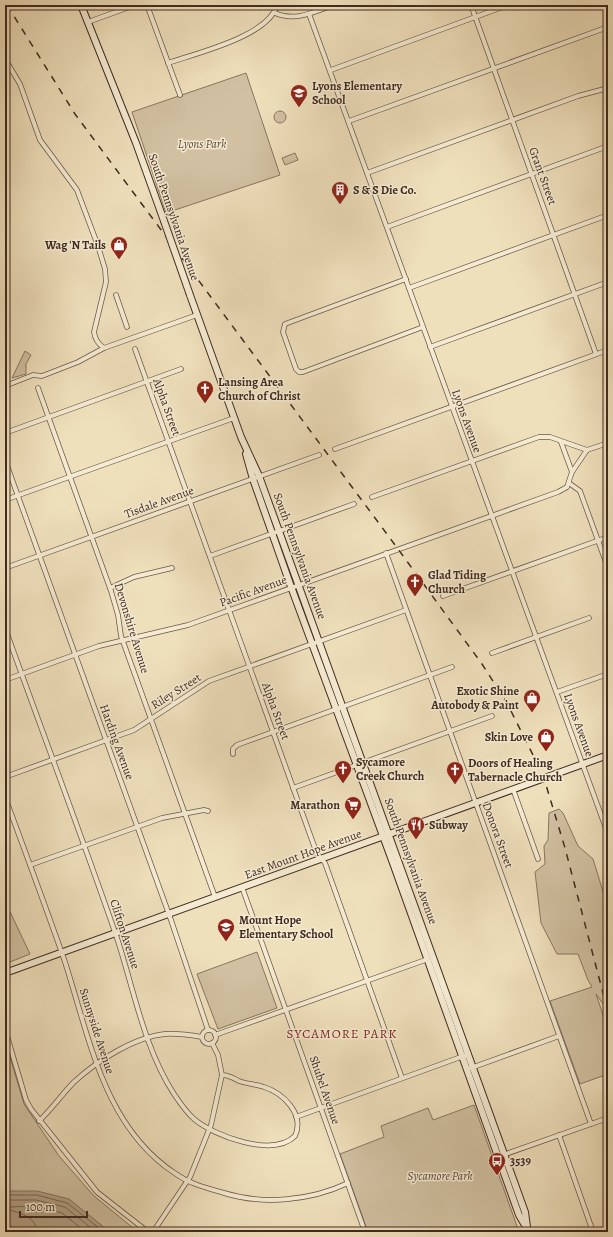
<svg xmlns="http://www.w3.org/2000/svg" width="613" height="1237" font-family="Alegreya,serif">
  <style>
    .green { fill: #d1c1a2; stroke: #887662 }
    .water { fill: #b4a287; stroke: #86725e }
    .lines { fill: none; stroke-linecap: round; stroke-linejoin: round }
    .shore { stroke: #7a6654; stroke-width: 1 }
    .street-casing { stroke: #6c5848; stroke-width: 5.5 }
    .secondary-casing { stroke: #402b21; stroke-width: 8 }
    .street { stroke: #f5ebd3; stroke-width: 4 }
    .secondary { stroke: #f5ebd3; stroke-width: 6 }
    .rail { stroke: #402b21; stroke-width: 1.5; stroke-dasharray: 7 7; stroke-linecap: butt }
    .secondary-bridge-casing { stroke: #402b21; stroke-width: 8; stroke-linecap: butt }
    .secondary-bridge { stroke: #f5ebd3; stroke-width: 6 }
    .labels { text-anchor: middle; dominant-baseline: central; stroke-width: 3; stroke-linejoin: round; paint-order: stroke }
    .poi-label { font-size: 12px; font-weight: bold; fill: #402b21; stroke: #f5ebd3; text-anchor: start }
    .park-label { font-size: 12px; font-style: italic; fill: #5d493b; stroke: #f5ebd3 }
    .street-label { font-size: 12px; fill: #402b21; stroke: #f5ebd3 }
    .neighbourhood-label { font-size: 13px; letter-spacing: 1px; fill: #7a1f14; stroke: #f5ebd3 }
  </style>
  <rect width="100%" height="100%" fill="#efe0bc"/>
  <filter id="stains"><feTurbulence type="fractalNoise" baseFrequency=".005" numOctaves="4"/><feColorMatrix values="0 0 0 0 .2 0 0 0 0 .09 0 0 0 0 .02 0 0 0 .5 -.17"/></filter>
  <radialGradient id="worn" r=".72"><stop offset=".6" stop-color="#630" stop-opacity="0"/><stop offset="1" stop-color="#630" stop-opacity=".3"/></radialGradient>
  <!-- green -->
  <g class="green">
    <polygon points="246,73 280,175 166,213 132,112"/>
    <circle cx="280" cy="117" r="6"/>
    <polygon points="295,153 298,160 285,165 282,158"/>
    <polygon points="25,351 31,355 26,364 26,374 12,378"/>
    <polygon points="559,809 563,813 578,846 593,859 608,908 608,1011 596,994 608,1030 608,1074 580,1084 550,1001 592,987 588,980 578,954 557,954 541,923 535,872 545,864 544,846 548,840 549,813"/>
    <polygon points="5,901 30,954 5,964"/>
    <polygon points="257,952 277,1008 218,1029 197,974"/>
    <polygon points="5,1040 24,1104 59,1156 94,1196 138,1232 5,1232"/>
    <polygon points="474,1105 519,1232 368,1232 340,1154 384,1137 381,1126 428,1108 433,1120"/>
  </g>
  <!-- water -->
  <polygon class="water" points="5,1191 37,1191 69,1199 110,1232 26,1232 5,1224"/>
  <g class="lines">
    <!-- shore -->
    <g class="shore">
      <polyline points="5,1195 37,1195 67,1203 104,1232"/>
      <polyline points="5,1200 36,1200 65,1207 96,1232"/>
      <path d="M37,1232C36,1217 22,1214 10,1210V1207L35,1206L62,1213L86,1232"/>
    </g>
    <defs>
      <g id="street">
        <polyline points="147,5 180,95"/>
        <polyline points="471,5 596,354"/>
        <path d="M275,13C295,22 314,12 334,5"/>
        <polyline points="309,14 608,834"/>
        <polyline points="88,22 135,5"/>
        <path d="M5,59L20,84L40,140L77,190L98,246L105,269L106,282L94,332C95,340 98,344 104,348"/>
        <path d="M168,63C197,53 269,36 277,5"/>
        <polyline points="331,70 508,5"/>
        <polyline points="349,121 608,27"/>
        <polyline points="367,173 578,96 608,88"/>
        <polyline points="387,227 608,146"/>
        <polyline points="406,279 285,324 283,332 296,369 299,372 303,372 423,327"/>
        <polyline points="409,288 608,215"/>
        <polyline points="116,295 127,327"/>
        <polyline points="430,347 608,282"/>
        <polyline points="135,349 317,854 325,863 402,1078"/>
        <polyline points="5,386 33,375 42,376 78,362 104,348 197,315"/>
        <polyline points="38,388 111,591 118,615 121,636 215,897"/>
        <polyline points="5,433 181,369"/>
        <polyline points="335,449 608,350"/>
        <polyline points="5,460 171,920 208,1030"/>
        <polyline points="572,472 587,450 608,443"/>
        <polyline points="569,483 580,491 608,568"/>
        <polyline points="372,497 539,437 550,437 587,450"/>
        <polyline points="5,500 234,418"/>
        <polyline points="386,553 591,1124"/>
        <polyline points="210,556 354,504"/>
        <polyline points="5,568 319,455"/>
        <polyline points="110,588 134,577 172,568"/>
        <polyline points="443,596 608,537"/>
        <path d="M5,628C42,731 81,834 117,938C134,990 144,1048 174,1094C180,1103 186,1112 194,1119C214,1136 273,1158 295,1136C305,1114 283,1093 264,1087C256,1084 247,1084 239,1081C233,1078 229,1075 222,1075"/>
        <polyline points="492,653 589,618"/>
        <polyline points="5,680 99,646 188,625 558,492 567,487 572,472 561,442"/>
        <polyline points="557,692 608,674"/>
        <polyline points="233,754 233,749 237,745 452,667"/>
        <polyline points="5,777 134,730 209,681 406,610"/>
        <polyline points="293,788 492,716"/>
        <polyline points="513,789 538,859"/>
        <path d="M5,797C25,851 45,905 64,959C89,1035 103,1127 176,1174C190,1184 207,1188 224,1193C263,1205 310,1201 348,1183"/>
        <polyline points="30,865 162,818 204,810 208,811"/>
        <polyline points="242,887 365,1232"/>
        <polyline points="5,1029 26,1100 31,1109 97,1192 148,1232"/>
        <circle cx="209" cy="1037" r="7"/>
        <polyline points="215,1035 428,959"/>
        <polyline points="471,1068 559,1036"/>
        <polyline points="296,1117 469,1054"/>
        <path d="M39,1121C52,1109 62,1094 74,1082C97,1061 134,1037 165,1034C178,1033 190,1035 202,1037"/>
        <polyline points="559,1135 593,1232"/>
        <polyline points="503,1155 608,1118"/>
        <polyline points="153,1232 190,1177 211,1125 222,1075 218,1055 212,1043"/>
      </g>
      <g id="secondary">
        <polyline points="81,5 136,143 164,221"/>
        <polyline points="190,295 241,437 259,476 525,1212 527,1227"/>
        <polyline points="246,454 253,479 290,584 393,863 519,1215 529,1232"/>
        <polyline points="5,973 608,755"/>
      </g>
    </defs>
    <!-- street casing -->
    <use href="#street" class="street-casing"/>
    <!-- secondary casing -->
    <use href="#secondary" class="secondary-casing"/>
    <!-- street -->
    <use href="#street" class="street"/>
    <!-- secondary -->
    <use href="#secondary" class="secondary"/>
    <!-- rail -->
    <polyline class="rail" points="7,5 75,114 398,549 482,664 507,703 537,763 546,785 565,848 608,1012"/>
    <defs>
      <polyline id="secondary-bridge" points="164,221 190,295"/>
    </defs>
    <!-- secondary-bridge casing -->
    <use href="#secondary-bridge" class="secondary-bridge-casing"/>
    <!-- secondary-bridge -->
    <use href="#secondary-bridge" class="secondary-bridge"/>
  </g>
  <!-- icons -->
  <defs>
    <symbol id="school-pin" viewBox="-11 -11 22 30"><path d="M0 17L-7.5 6A9.5 9.5 0 1 1 7.5 6Z" fill="#8f2418" stroke="#f5ebd3"/><path d="M0-5L7-2L0 1L-7-2ZM-4 1L0 2.5L4 1V4Q0 6-4 4Z" fill="#fff"/></symbol>
    <symbol id="building-pin" viewBox="-11 -11 22 30"><path d="M0 17L-7.5 6A9.5 9.5 0 1 1 7.5 6Z" fill="#8f2418" stroke="#f5ebd3"/><path d="M-4-6H4V6H1V3H-1V6H-4ZM-2.5-4.3h1.7v1.8h-1.7ZM.8-4.3h1.7v1.8H.8ZM-2.5-1h1.7V.8h-1.7ZM.8-1h1.7V.8H.8Z" fill="#fff"/></symbol>
    <symbol id="shop-pin" viewBox="-11 -11 22 30"><path d="M0 17L-7.5 6A9.5 9.5 0 1 1 7.5 6Z" fill="#8f2418" stroke="#f5ebd3"/><path d="M-5-2.5h2.3a2.7 3.5 0 0 1 5.4 0H5L5.5 6h-11ZM-1.5-2.5h3a1.5 2.3 0 0 0-3 0Z" fill="#fff"/></symbol>
    <symbol id="church-pin" viewBox="-11 -11 22 30"><path d="M0 17L-7.5 6A9.5 9.5 0 1 1 7.5 6Z" fill="#8f2418" stroke="#f5ebd3"/><path d="M-1.2-6h2.4v3.5h3.3v2.4h-3.3V6h-2.4V-.1h-3.3v-2.4h3.3Z" fill="#fff"/></symbol>
    <symbol id="supermarket-pin" viewBox="-11 -11 22 30"><path d="M0 17L-7.5 6A9.5 9.5 0 1 1 7.5 6Z" fill="#8f2418" stroke="#f5ebd3"/><path d="M-6-5.5h2.5l.6 2H6L4.5 2H-2.5L-4.4-4H-6ZM-1.5 3.2a1.3 1.3 0 1 0 .1 0ZM3 3.2a1.3 1.3 0 1 0 .1 0Z" fill="#fff"/></symbol>
    <symbol id="restaurant-pin" viewBox="-11 -11 22 30"><path d="M0 17L-7.5 6A9.5 9.5 0 1 1 7.5 6Z" fill="#8f2418" stroke="#f5ebd3"/><path d="M-5-6h1v4h1v-4h1v4h1v-4h1v5L-1.5 .5V6h-2V.5L-5-1ZM5-6V6H3V1.5H1.5Q1.5-4 5-6Z" fill="#fff"/></symbol>
    <symbol id="bus-pin" viewBox="-11 -11 22 30"><path d="M0 17L-7.5 6A9.5 9.5 0 1 1 7.5 6Z" fill="#8f2418" stroke="#f5ebd3"/><path d="M-5-6H5V4H4V6H2V4H-2V6H-4V4H-5ZM-3.5-4V0h7V-4ZM-3.5 1.2v1.5H-2V1.2ZM2 1.2v1.5H3.5V1.2Z" fill="#fff"/></symbol>
  </defs>
  <g fill-rule="evenodd">
    <use href="#school-pin" x="289" y="83" width="20" height="27"/>
    <use href="#building-pin" x="330" y="180" width="20" height="27"/>
    <use href="#shop-pin" x="109" y="235" width="20" height="27"/>
    <use href="#church-pin" x="195" y="379" width="20" height="27"/>
    <use href="#church-pin" x="405" y="572" width="20" height="27"/>
    <use href="#shop-pin" x="522" y="688" width="20" height="27"/>
    <use href="#shop-pin" x="536" y="727" width="20" height="27"/>
    <use href="#church-pin" x="333" y="759" width="20" height="27"/>
    <use href="#church-pin" x="445" y="760" width="20" height="27"/>
    <use href="#supermarket-pin" x="343" y="795" width="20" height="27"/>
    <use href="#restaurant-pin" x="406" y="815" width="20" height="27"/>
    <use href="#school-pin" x="216" y="917" width="20" height="27"/>
    <use href="#bus-pin" x="487" y="1151" width="20" height="27"/>
  </g>
  <g class="labels">
    <!-- poi labels -->
    <g class="poi-label">
      <text x="312" y="86">Lyons Elementary<tspan x="312" dy="14">School</tspan></text>
      <text x="353" y="190">S &amp; S Die Co.</text>
      <text x="106" y="245" text-anchor="end">Wag 'N Tails</text>
      <text x="218" y="382">Lansing Area<tspan x="218" dy="14">Church of Christ</tspan></text>
      <text x="428" y="575">Glad Tiding<tspan x="428" dy="14">Church</tspan></text>
      <text x="519" y="691" text-anchor="end">Exotic Shine<tspan x="519" dy="14">Autobody &amp; Paint</tspan></text>
      <text x="533" y="737" text-anchor="end">Skin Love</text>
      <text x="356" y="762">Sycamore<tspan x="356" dy="14">Creek Church</tspan></text>
      <text x="468" y="763">Doors of Healing<tspan x="468" dy="14">Tabernacle Church</tspan></text>
      <text x="340" y="805" text-anchor="end">Marathon</text>
      <text x="429" y="825">Subway</text>
      <text x="239" y="920">Mount Hope<tspan x="239" dy="14">Elementary School</tspan></text>
      <text x="510" y="1161">3539</text>
    </g>
    <!-- park labels -->
    <g class="park-label">
      <text x="202" y="144">Lyons Park</text>
      <text x="440" y="1176">Sycamore Park</text>
    </g>
    <!-- street labels -->
    <g class="street-label">
      <text transform="translate(543 176) rotate(70)">Grant Street</text>
      <text transform="translate(174 217) rotate(71)">South Pennsylvania Avenue</text>
      <text transform="translate(167 407) rotate(70)">Alpha Street</text>
      <text transform="translate(467 421) rotate(70)">Lyons Avenue</text>
      <text transform="translate(159 502) rotate(-20)">Tisdale Avenue</text>
      <text transform="translate(300 556) rotate(70)">South Pennsylvania Avenue</text>
      <text transform="translate(253 591) rotate(-20)">Pacific Avenue</text>
      <text transform="translate(132 628) rotate(73)">Devonshire Avenue</text>
      <text transform="translate(176 691) rotate(-32)">Riley Street</text>
      <text transform="translate(276 711) rotate(70)">Alpha Street</text>
      <text transform="translate(579 725) rotate(70)">Lyons Avenue</text>
      <text transform="translate(117 742) rotate(70)">Harding Avenue</text>
      <text transform="translate(498 835) rotate(70)">Donora Street</text>
      <text transform="translate(303 854) rotate(-20)">East Mount Hope Avenue</text>
      <text transform="translate(411 861) rotate(70)">South Pennsylvania Avenue</text>
      <text transform="translate(125 934) rotate(72)">Clifton Avenue</text>
      <text transform="translate(97 1031) rotate(72)">Sunnyside Avenue</text>
      <text transform="translate(325 1090) rotate(71)">Shubel Avenue</text>
    </g>
    <!-- neighbourhood labels -->
    <g class="neighbourhood-label">
      <text x="342" y="1033">SYCAMORE PARK</text>
    </g>
  </g>
  <!-- margin -->
  <rect width="613" height="1237" fill="none" stroke="#efe0bc" stroke-width="20"/>
  <rect x="6" y="6" width="601" height="1225" fill="none" stroke="#402b21" stroke-width="2"/>
  <rect x="10" y="10" width="593" height="1217" fill="none" stroke="#402b21"/>
  <!-- scale -->
  <path d="M20 1211v6h67v-6" fill="none" stroke="#402b21" stroke-width="2"/>
  <text x="26" y="1211" font-size="12" fill="#402b21" stroke="#f5ebd3" stroke-width="3" paint-order="stroke">100 m</text>
  <rect width="100%" height="100%" filter="url(#stains)"/>
  <rect width="100%" height="100%" fill="url(#worn)"/>
</svg>
